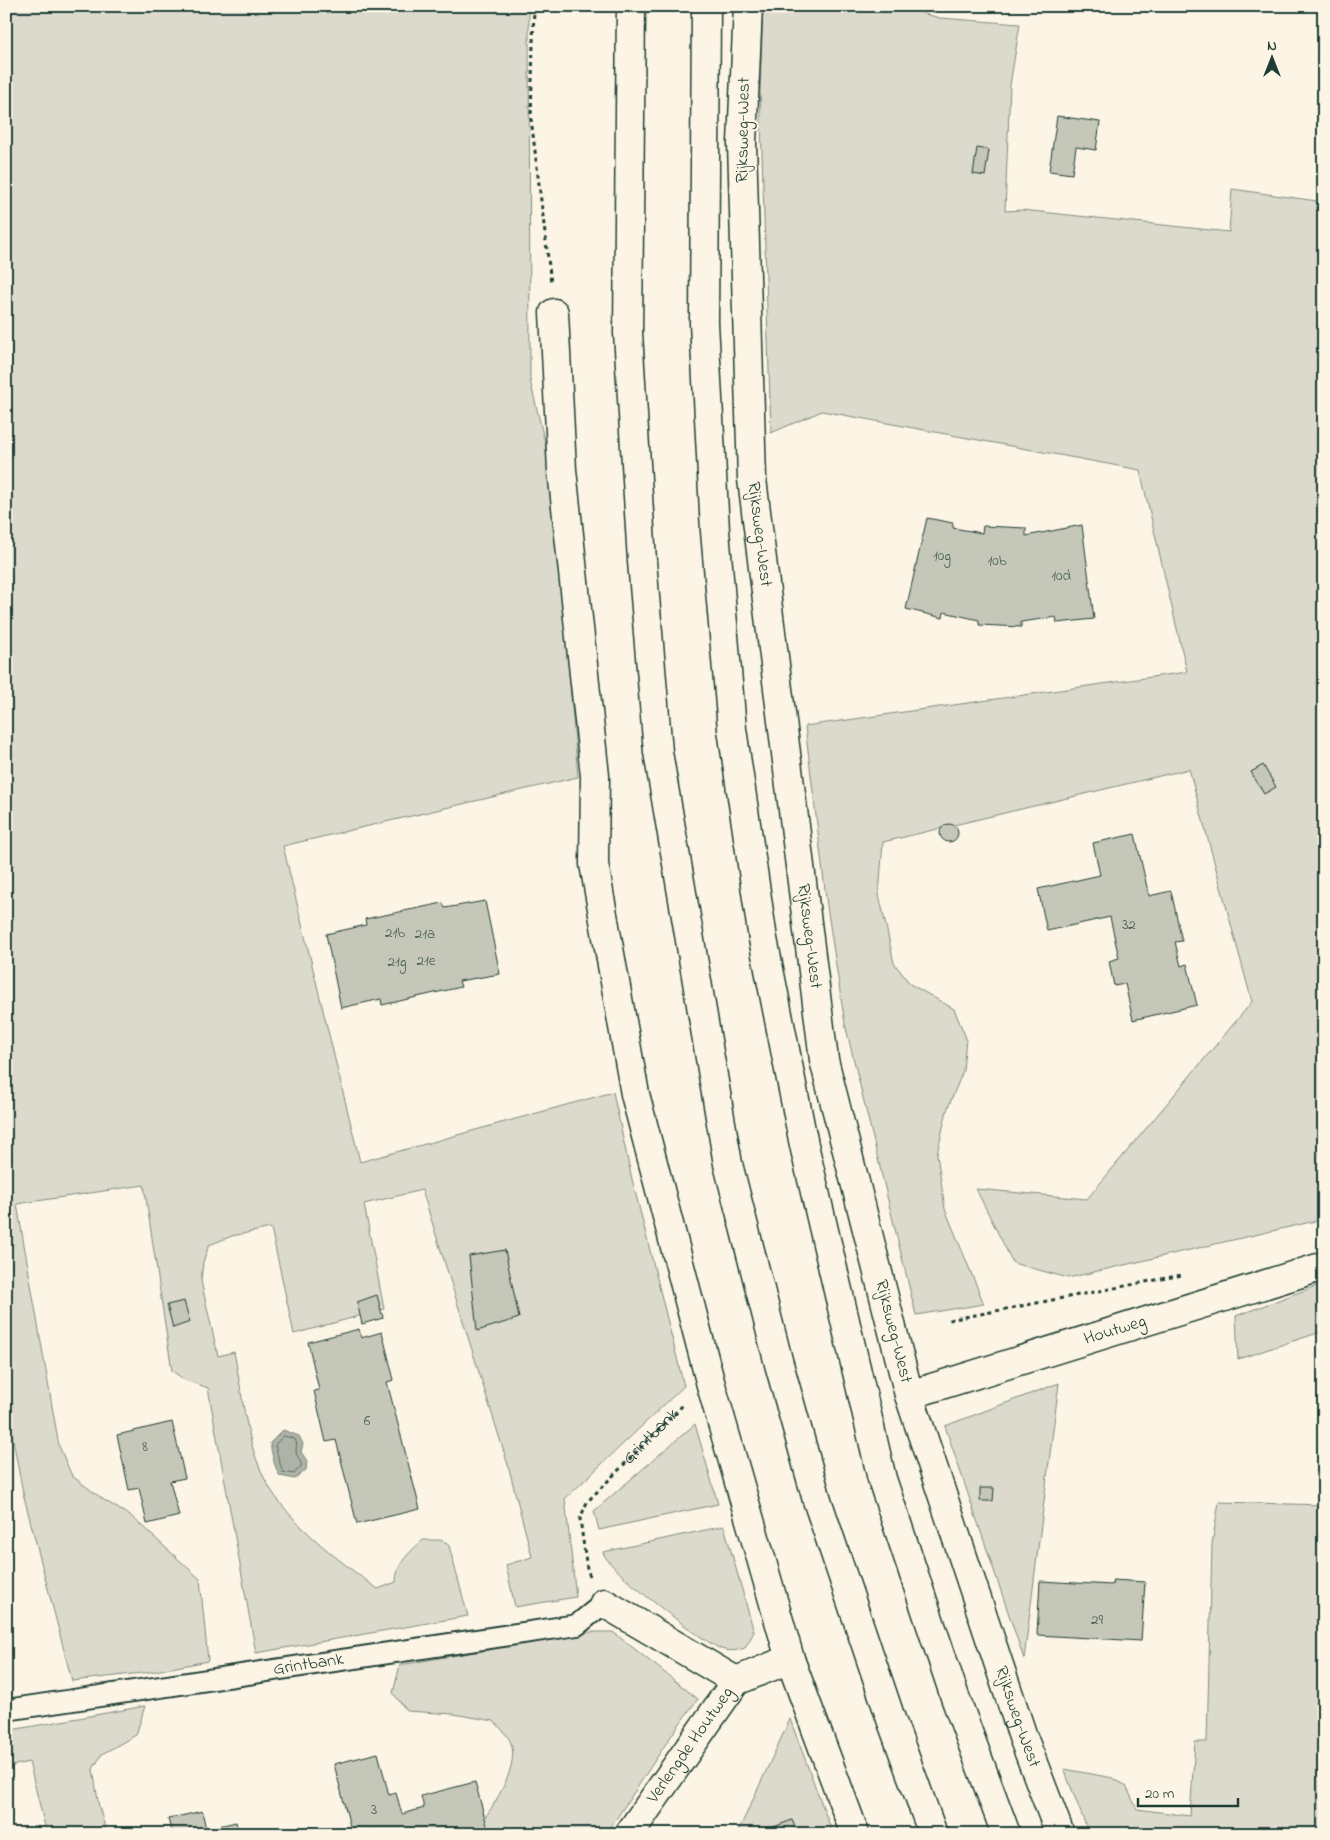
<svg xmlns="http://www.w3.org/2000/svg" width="1330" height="1840" font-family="'Indie Flower',sans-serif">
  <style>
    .green { fill: #dcdacc; stroke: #7e8c80 }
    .water { fill: #aeb3a7; stroke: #758479 }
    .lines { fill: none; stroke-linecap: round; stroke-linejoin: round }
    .shore { stroke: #586c62; stroke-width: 1 }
    .building { fill: #c5c7b9; stroke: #1f3d34 }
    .service-casing { stroke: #1f3d34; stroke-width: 24 }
    .minor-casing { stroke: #1f3d34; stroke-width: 31 }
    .motorway-casing { stroke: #1f3d34; stroke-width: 31 }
    .path { stroke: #1f3d34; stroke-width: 3; stroke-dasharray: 4 4; stroke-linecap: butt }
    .service { stroke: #fcf5e5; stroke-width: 20 }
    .minor { stroke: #fcf5e5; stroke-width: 28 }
    .motorway { stroke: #fcf5e5; stroke-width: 28 }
    .labels { text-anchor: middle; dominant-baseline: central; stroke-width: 4.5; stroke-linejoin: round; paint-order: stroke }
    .number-label { font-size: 15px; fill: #486055 }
    .street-label { font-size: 18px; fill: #1f3d34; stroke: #fcf5e5 }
  </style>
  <rect width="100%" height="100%" fill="#fcf5e5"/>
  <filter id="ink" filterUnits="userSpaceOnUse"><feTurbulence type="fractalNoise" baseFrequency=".02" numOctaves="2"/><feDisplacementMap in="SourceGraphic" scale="10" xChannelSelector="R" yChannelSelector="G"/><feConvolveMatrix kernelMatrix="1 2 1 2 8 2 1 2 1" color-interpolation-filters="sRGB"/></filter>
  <g filter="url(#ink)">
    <!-- green -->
    <g class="green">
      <path d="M6,6H529L530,380L552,473L578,777L283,846L360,1162L613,1092L631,1175L684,1386L565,1499L576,1597L515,1607L506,1565L532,1557L508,1465L422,1190L364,1204L384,1309L294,1334L271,1228L232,1236L209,1245L203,1262L201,1281L218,1356L234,1352C242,1391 245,1434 261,1471C280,1517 339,1561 378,1589L396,1582C396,1563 410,1552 423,1540H443L449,1546L468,1616L256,1653L208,1388L185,1380L172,1371L144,1185L17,1204L59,1446L72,1476L104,1500L132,1517L200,1579L208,1661L150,1672L72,1681L23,1493L6,1403Z"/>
      <polygon points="763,6 896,6 940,18 1020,24 1010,85 1005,211 1022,210 1229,232 1232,189 1324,202 1324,1219 1068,1278 1013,1263 976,1189 1087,1199 1252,1002 1189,769 883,842 879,894 894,963 910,984 954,1009 966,1038 963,1071 947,1110 937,1154 945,1209 984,1304 916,1315 845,1024 827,906 805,726 1187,672 1140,470 822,411 771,433 760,92"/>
      <polygon points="1324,1283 1324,1331 1238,1359 1236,1316"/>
      <polygon points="1059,1383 1024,1659 945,1426"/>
      <polygon points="695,1424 718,1504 599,1530 594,1511"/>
      <polygon points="1219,1502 1324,1505 1324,1834 1089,1834 1064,1769 1113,1778 1126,1786 1137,1809 1190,1816 1195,1742 1207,1742 1212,1544"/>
      <path d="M724,1526L754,1632L745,1648C736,1651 728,1652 719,1648C700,1639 606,1569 603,1552Z"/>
      <path d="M589,1632H613L698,1699C664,1742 638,1790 605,1834H474C489,1812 520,1770 511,1743C508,1735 499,1727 494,1721L454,1714L407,1711L393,1693L400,1665Z"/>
      <polygon points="145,1706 136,1735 102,1754 93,1769 99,1807 107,1834 47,1834 29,1762 6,1767 6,1731"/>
      <polygon points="790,1719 833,1834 737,1834"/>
    </g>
    <!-- water -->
    <path class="water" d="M283,1430L299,1436L303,1444L301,1452L307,1461L306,1470L295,1479L280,1476C274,1467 272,1454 270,1443Z"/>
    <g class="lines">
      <!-- shore -->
      <path class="shore" d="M284,1436L295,1439C298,1445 296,1446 296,1451C296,1457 302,1460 301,1466L294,1474L283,1472C281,1468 276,1450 275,1445Z"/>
    </g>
    <!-- building -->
    <g class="building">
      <polygon points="1057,116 1100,122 1096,150 1076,147 1072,174 1049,171"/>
      <polygon points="977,148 989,150 985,176 973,174"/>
      <polygon points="927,518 953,523 953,528 982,533 983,526 1026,528 1026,536 1082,525 1094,619 1057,623 1056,617 1021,622 1021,627 979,625 979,620 944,612 943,618 906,609"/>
      <polygon points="1263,765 1276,787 1264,794 1251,772"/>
      <circle cx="949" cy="833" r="9"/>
      <polygon points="1135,834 1149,896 1171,891 1182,941 1175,942 1181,966 1187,964 1197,1005 1133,1020 1125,984 1114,986 1109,961 1119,958 1110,917 1047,931 1038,889 1100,875 1093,843"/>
      <polygon points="485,901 500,974 459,981 461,987 382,1005 381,999 341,1008 326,934 366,925 365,919 443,903 445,908"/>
      <polygon points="505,1250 519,1318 477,1331 469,1256"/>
      <polygon points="377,1295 383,1318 362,1324 357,1302"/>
      <polygon points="184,1301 190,1322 173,1328 167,1305"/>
      <polygon points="359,1329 361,1338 382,1332 394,1380 387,1382 420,1509 357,1524 336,1440 326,1442 314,1391 319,1390 308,1342"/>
      <polygon points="172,1422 185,1478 170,1481 179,1516 147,1524 139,1488 129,1490 117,1435"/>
      <polygon points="980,1488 994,1488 993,1501 980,1501"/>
      <polygon points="1113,1580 1145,1582 1141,1641 1037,1635 1040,1581 1112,1585"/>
      <polygon points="378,1753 389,1795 396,1793 402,1814 424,1808 421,1796 475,1782 489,1833 391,1834 390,1830 377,1834 375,1829 352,1834 334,1764"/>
      <polygon points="202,1811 206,1829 236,1822 239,1834 172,1834 168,1819"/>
      <polygon points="792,1820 798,1834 769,1834 768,1829"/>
    </g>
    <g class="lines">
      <defs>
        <g id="service">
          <path id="s2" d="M6,1710L577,1625L604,1603"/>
        </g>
        <g id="minor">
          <path id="s3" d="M748,6L742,143L752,479L824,1060L909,1395L1023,1737L1060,1834"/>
          <polyline points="554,313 562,470 595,776 594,864 635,1094 711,1385 790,1659 855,1834"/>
          <path id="s4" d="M909,1395L1324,1266"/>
          <polyline points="604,1603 736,1681"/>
          <path id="s5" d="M629,1834L736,1681L790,1659"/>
        </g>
        <g id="motorway">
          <polyline points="631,6 628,333 642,561 658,752 728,1164 779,1364 817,1500 892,1722 933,1834"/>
          <polyline points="706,6 704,323 715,531 732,729 763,939 804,1145 882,1479 955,1697 1006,1834"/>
        </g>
      </defs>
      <!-- service casing -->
      <use href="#service" class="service-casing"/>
      <!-- minor casing -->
      <use href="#minor" class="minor-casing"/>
      <!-- motorway casing -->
      <use href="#motorway" class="motorway-casing"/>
      <!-- path -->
      <g class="path">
        <polyline points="534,6 531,118 551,283"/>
        <polyline points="949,1320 1182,1275"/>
        <path id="s1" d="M590,1576L587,1569L580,1519L587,1502L684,1404"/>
      </g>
      <!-- service -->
      <use href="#service" class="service"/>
      <!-- minor -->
      <use href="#minor" class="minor"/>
      <!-- motorway -->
      <use href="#motorway" class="motorway"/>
    </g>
  </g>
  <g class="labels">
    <!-- number labels -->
    <g class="number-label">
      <text x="942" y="556">10g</text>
      <text x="997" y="561">10b</text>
      <text x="1061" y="576">10d</text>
      <text x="1129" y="925">32</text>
      <text x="395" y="933">21b</text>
      <text x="425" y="934">21a</text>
      <text x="426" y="961">21e</text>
      <text x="397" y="962">21g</text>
      <text x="367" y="1421">6</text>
      <text x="145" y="1447">8</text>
      <text x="1097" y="1620">29</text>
      <text x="374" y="1810">3</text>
    </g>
    <!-- street labels -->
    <g class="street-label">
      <text transform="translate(744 130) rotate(-89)">Rijksweg-West</text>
      <text stroke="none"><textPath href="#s3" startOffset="529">Rijksweg-West</textPath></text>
      <text stroke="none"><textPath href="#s3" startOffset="934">Rijksweg-West</textPath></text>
      <text stroke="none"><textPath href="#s4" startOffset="216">Houtweg</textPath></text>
      <text stroke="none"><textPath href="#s3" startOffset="1339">Rijksweg-West</textPath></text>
      <text stroke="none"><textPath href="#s1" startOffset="168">Grintbank</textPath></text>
      <text stroke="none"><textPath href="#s2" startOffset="306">Grintbank</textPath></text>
      <text stroke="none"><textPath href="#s3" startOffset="1744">Rijksweg-West</textPath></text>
      <text stroke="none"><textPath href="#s5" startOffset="108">Verlengde Houtweg</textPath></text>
    </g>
  </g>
  <!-- margin -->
  <rect width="1330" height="1840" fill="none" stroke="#fcf5e5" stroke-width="25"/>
  <rect x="12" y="12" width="1305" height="1815" fill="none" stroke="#1f3d34" stroke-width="2" filter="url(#ink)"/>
  <!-- north arrow -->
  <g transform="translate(1272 58)" stroke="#fcf5e5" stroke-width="4" paint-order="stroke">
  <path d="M0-4L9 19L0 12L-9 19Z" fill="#1f3d34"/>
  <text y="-8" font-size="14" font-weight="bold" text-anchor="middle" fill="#1f3d34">N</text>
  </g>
  <!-- scale -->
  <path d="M1138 1798v8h100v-8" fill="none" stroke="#1f3d34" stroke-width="2.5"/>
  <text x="1145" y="1798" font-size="15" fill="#1f3d34" stroke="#fcf5e5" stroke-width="4" paint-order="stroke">20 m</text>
</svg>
